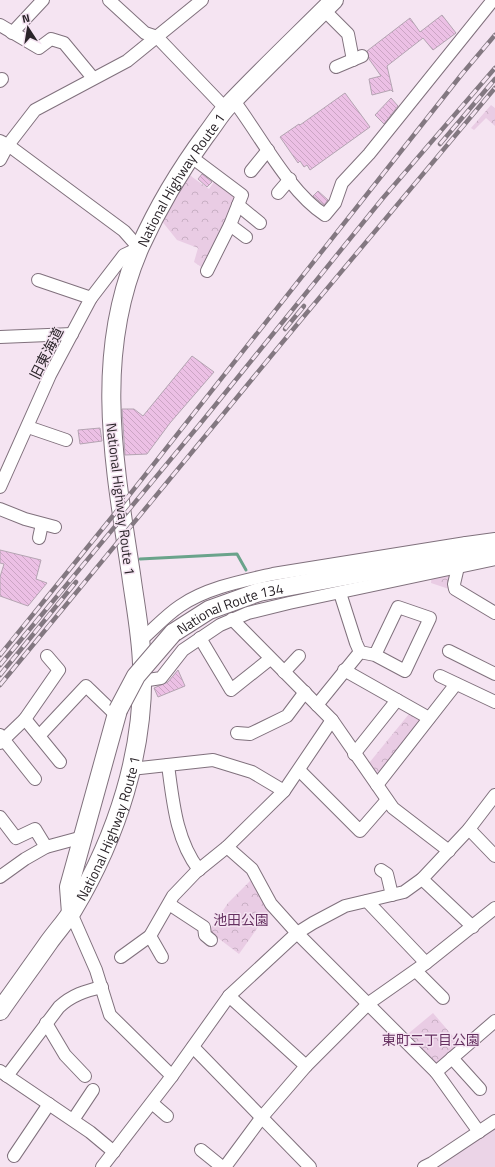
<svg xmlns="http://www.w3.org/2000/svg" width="495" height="1167" font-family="'Titillium Web','Noto Sans JP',sans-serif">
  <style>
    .built { fill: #ebd4e7 }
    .park { fill: url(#park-crowns) }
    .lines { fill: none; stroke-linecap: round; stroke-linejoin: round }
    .stream { stroke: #6aa38b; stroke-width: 3 }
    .building { fill: url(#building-back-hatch); stroke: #b4a4b2 }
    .minor-casing { stroke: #80717d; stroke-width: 14 }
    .highway-casing { stroke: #80717d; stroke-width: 20 }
    .minor { stroke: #fff; stroke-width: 12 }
    .highway { stroke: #fff; stroke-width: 18 }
    .rail-casing { stroke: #837881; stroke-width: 4.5 }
    .rail { stroke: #f5e4f2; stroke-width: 3; stroke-dasharray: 9; stroke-linecap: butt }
    .highway-bridge-casing { stroke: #80717d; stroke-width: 20; stroke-linecap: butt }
    .highway-bridge { stroke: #fff; stroke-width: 18 }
    .labels { text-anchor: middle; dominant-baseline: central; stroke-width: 3; stroke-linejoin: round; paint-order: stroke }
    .street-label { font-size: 14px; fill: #2a2429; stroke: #f5e4f2 }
    .park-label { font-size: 14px; fill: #663161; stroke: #f5e4f2 }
  </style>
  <defs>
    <pattern id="park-crowns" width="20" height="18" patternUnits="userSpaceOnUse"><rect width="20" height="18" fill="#e9cce4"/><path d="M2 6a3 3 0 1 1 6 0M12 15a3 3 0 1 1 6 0" fill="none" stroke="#c8afc4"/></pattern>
    <pattern id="building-back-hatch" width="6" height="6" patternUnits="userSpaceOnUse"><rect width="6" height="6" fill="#ecc0e5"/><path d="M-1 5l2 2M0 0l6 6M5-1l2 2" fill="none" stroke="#cba5c4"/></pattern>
  </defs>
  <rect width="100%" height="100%" fill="#f5e4f2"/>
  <!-- built -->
  <polygon class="built" points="495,1121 495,1167 428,1167"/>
  <!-- park -->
  <g class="park">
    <polygon points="491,105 495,108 495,126 486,118 474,130 471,128"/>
    <polygon points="188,174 209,189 218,176 242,195 207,271 194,262 198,248 177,240 161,220"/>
    <polygon points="458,567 452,590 431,583 432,573"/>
    <polygon points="413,709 429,718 377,785 365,768"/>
    <polygon points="255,876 273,906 239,954 209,931 228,903"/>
    <polygon points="433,1013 463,1048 436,1072 403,1038"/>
  </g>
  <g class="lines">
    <!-- stream -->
    <polyline class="stream" points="140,559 237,554 246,570"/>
  </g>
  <!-- building -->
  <g class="building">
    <polygon points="442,15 456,33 433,50 423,38 387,66 393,92 391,90 372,95 369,79 381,76 369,59 367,51 410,18 420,32"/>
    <polygon points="345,93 370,127 310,170 307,165 304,167 300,161 298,163 280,137 299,124 300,125"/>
    <polygon points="391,98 398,106 384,124 375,115"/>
    <polygon points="202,174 212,182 207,187 198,179"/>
    <polygon points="318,191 328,200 324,205 313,196"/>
    <polygon points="192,356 214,372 170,423 147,454 125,455 122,409 134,409 143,416"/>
    <polygon points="100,428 102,441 80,444 78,430"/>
    <polygon points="0,550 41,560 36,579 47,583 28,606 0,596 0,577 4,564 0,563"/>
    <polygon points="178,670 185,686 158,697 154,688 168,682"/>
  </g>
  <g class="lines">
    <defs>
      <g id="minor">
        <polyline points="109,0 145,33 157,37 226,109"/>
        <polyline points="324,10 348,34 353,60"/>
        <polyline points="0,25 39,48 51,39 64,43 93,78"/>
        <polyline points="12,33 43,0"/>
        <polyline points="336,67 362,56"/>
        <polyline points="0,81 2,79"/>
        <path d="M234,101C260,135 289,192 325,215L335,203L342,183L369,154L493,0"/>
        <polyline points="0,141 8,145 35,110 127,61 202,0"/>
        <polyline points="190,156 242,195 230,225 207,271"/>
        <polyline points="0,160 8,145 124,231 139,248"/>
        <polyline points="251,171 268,150"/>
        <polyline points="278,193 290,179"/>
        <polyline points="238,205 260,223"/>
        <polyline points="230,225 246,237"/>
        <polyline points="38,280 91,298"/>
        <polyline points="0,337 72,334"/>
        <polyline points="28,427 66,440"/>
        <polyline points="0,487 50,375 91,298 124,255 139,248"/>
        <polyline points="0,509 25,519 55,527"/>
        <polyline points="39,538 42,524"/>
        <polyline points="466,543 495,539"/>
        <polyline points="458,567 454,584 455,589 495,613"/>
        <polyline points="340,593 356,643 360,652"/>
        <polyline points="232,619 332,720 393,808 449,851"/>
        <polyline points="200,638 231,690 270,659"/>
        <path d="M141,640C154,629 165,616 180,606C206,588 242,581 273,574L466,543L468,553"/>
        <polyline points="449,651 495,674"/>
        <polyline points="344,670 429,718"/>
        <polyline points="284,672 299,656"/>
        <polyline points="440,676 495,702"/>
        <polyline points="142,681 161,678 183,650 220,625 248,613 289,603 495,559"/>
        <polyline points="317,705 360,652 375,655 405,671 430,618 398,607 375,655"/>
        <polyline points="25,719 60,762"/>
        <polyline points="237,733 250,734 287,716 305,692"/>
        <polyline points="0,735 35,779"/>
        <polyline points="39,736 86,686 116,715"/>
        <polyline points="0,743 25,719 59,670 47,656"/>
        <polyline points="354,754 397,700"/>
        <path d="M168,765C173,802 176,840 199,870"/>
        <polyline points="131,769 213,760 252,772 284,791"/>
        <polyline points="299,770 360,831 387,800"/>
        <polyline points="377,785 456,684"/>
        <polyline points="0,817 16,838 35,829 46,847"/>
        <polyline points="469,829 495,856"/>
        <polyline points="227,847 252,869 271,904 297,933 436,1072 479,1132"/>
        <polyline points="381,870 387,874 392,895"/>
        <polyline points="0,877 25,859 46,847 83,837"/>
        <polyline points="422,879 473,927"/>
        <polyline points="367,901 426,963"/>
        <polyline points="169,904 204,927 205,935 211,940"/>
        <polyline points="71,913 96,970 110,1015 172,1076"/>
        <polyline points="150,936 162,957"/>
        <polyline points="121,957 150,936 173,896 196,872 227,847 284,791 332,720"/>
        <polyline points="416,971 443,998"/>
        <polyline points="229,996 306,1066"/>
        <polyline points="46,1023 65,1055 85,1076"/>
        <polyline points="193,1047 310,1167"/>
        <polyline points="452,1058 480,1089"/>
        <polyline points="0,1071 90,1132 114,1152"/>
        <polyline points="436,1072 495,1021"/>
        <path d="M7,1076L59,1007C72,995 85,991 102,987"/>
        <polyline points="152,1103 167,1116"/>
        <polyline points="73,1120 93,1090"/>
        <polyline points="201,1150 222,1167"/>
        <polyline points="14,1156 49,1104"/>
        <polyline points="102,1167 172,1076 229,996 297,933 313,923 345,906 404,892 422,879 469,829 495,795"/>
        <polyline points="225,1167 262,1117 306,1066 369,1003 426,963 495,908"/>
        <polyline points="424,1167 432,1163 495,1121"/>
      </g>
      <g id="highway">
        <path id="s1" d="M173,633L209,610L259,592L495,548"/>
        <polyline points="71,913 69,887 118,710"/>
        <path id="s2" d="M0,1011C16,988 33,965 49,942C57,931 66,921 73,910C117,836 145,751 142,664C141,634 135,604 131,574C114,463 93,354 140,247C158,207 180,170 206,135C213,126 219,116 226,108C261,71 298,36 334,0"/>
      </g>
    </defs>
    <!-- minor casing -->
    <use href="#minor" class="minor-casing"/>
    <!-- highway casing -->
    <use href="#highway" class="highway-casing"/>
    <!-- minor -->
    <use href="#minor" class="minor"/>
    <!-- highway -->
    <use href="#highway" class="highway"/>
    <defs>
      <g id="rail">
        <polyline points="440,144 495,79"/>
        <polyline points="285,329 304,306"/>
        <polyline points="0,655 112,517 462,74 495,35"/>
        <polyline points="0,665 200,424 383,198 495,68"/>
        <polyline points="0,675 76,582"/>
        <polyline points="0,685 300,321 495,88"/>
      </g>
    </defs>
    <!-- rail casing -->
    <use href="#rail" class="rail-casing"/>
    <!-- rail -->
    <use href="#rail" class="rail"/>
    <defs>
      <polyline id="highway-bridge" points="118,710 136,676 173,633"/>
    </defs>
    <!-- highway-bridge casing -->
    <use href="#highway-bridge" class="highway-bridge-casing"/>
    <!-- highway-bridge -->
    <use href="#highway-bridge" class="highway-bridge"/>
  </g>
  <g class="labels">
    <!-- street labels -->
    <g class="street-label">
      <text stroke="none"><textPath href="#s2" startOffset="885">National Highway Route 1</textPath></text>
      <text transform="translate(46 353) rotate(-63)">旧東海道</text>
      <text transform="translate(121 499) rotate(83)">National Highway Route 1</text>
      <text stroke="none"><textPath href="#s1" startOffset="63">National Route 134</textPath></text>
      <text stroke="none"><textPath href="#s2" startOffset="214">National Highway Route 1</textPath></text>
    </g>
    <!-- park labels -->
    <g class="park-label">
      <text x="241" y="919">池田公園</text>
      <text x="431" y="1039">東町二丁目公園</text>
    </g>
  </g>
  <!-- north arrow -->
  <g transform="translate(28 28) rotate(348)" stroke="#f5e4f2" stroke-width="3" paint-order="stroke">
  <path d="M0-3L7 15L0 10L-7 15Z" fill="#2a2429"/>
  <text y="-6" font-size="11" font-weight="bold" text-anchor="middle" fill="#2a2429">N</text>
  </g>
</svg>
